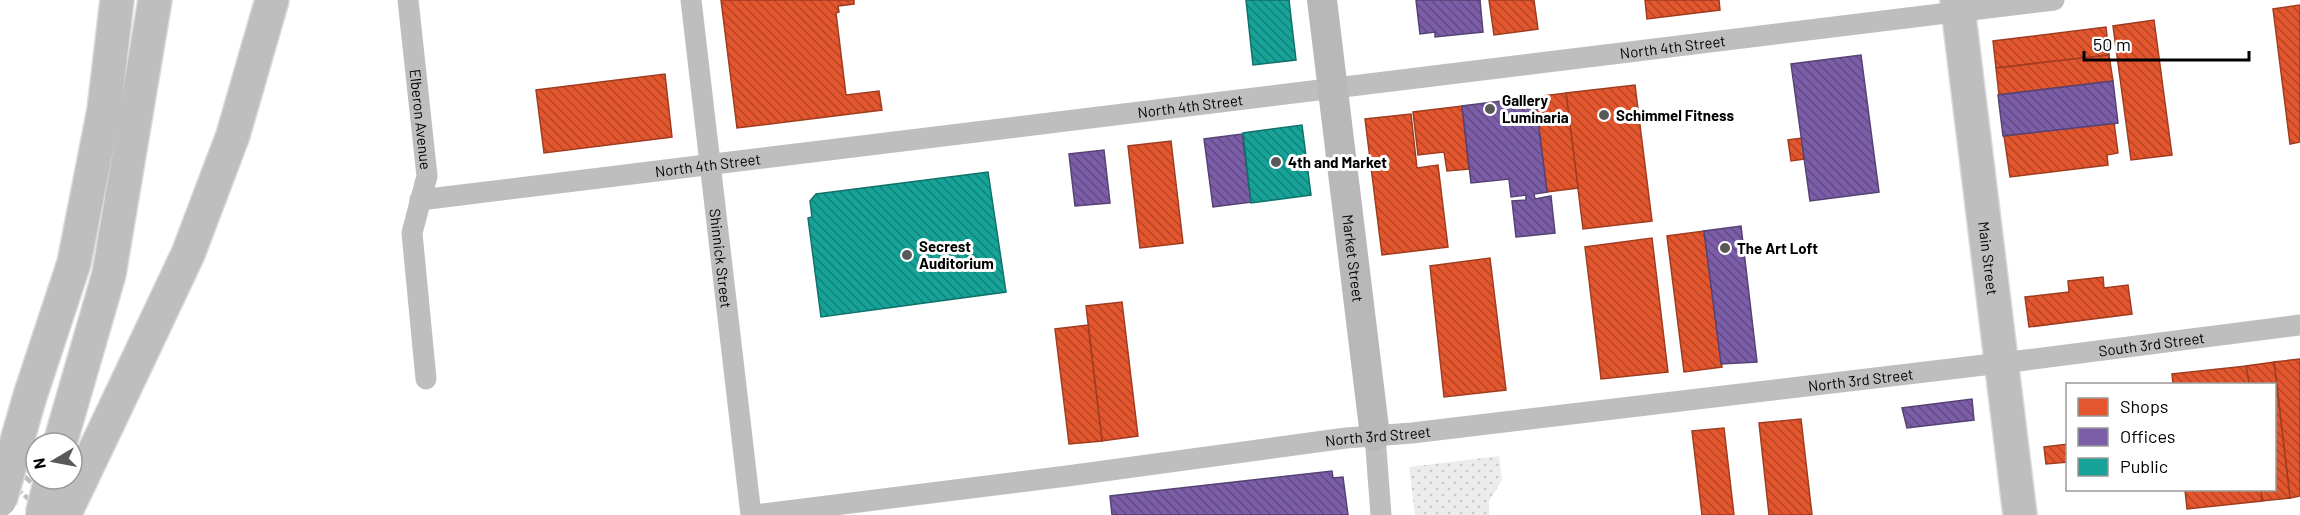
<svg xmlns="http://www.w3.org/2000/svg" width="2300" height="515" font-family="Barlow,sans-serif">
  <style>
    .park { fill: url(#park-dots) }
    .shops { fill: url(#shops-back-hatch); stroke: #a03d20; stroke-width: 1.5 }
    .offices { fill: url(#offices-back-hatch); stroke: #564275; stroke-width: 1.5 }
    .public { fill: url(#public-back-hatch); stroke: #10726a; stroke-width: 1.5 }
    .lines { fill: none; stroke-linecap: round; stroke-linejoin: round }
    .primary-casing { stroke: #dbdbdb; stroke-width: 36 }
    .highway-casing { stroke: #dbdbdb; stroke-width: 36 }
    .street { stroke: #bebebe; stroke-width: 21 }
    .secondary { stroke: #b8b8b8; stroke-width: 30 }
    .primary { stroke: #bebebe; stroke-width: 33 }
    .highway { stroke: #bebebe; stroke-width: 33 }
    .rail { stroke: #bebebe; stroke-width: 4.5; stroke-dasharray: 9 3 1.5 3; stroke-linecap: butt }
    .highway-bridge-casing { stroke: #dbdbdb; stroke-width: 36; stroke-linecap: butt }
    .highway-bridge { stroke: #bebebe; stroke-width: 33 }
    .poi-dot { fill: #595959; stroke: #fff; stroke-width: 2 }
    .labels { text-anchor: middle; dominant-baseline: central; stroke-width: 6; stroke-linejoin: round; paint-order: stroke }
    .street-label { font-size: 15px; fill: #000; stroke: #fff }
    .poi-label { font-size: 15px; font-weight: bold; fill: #000; stroke: #fff; text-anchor: start }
  </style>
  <defs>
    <pattern id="park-dots" width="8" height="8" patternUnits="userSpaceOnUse" patternTransform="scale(1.5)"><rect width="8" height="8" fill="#ececec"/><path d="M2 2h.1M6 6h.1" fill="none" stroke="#c9c9c9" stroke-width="1.8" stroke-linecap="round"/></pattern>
    <pattern id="shops-back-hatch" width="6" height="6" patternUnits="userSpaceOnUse" patternTransform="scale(1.5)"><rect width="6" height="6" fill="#e4572e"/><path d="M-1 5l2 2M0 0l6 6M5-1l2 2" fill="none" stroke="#b64625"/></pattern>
    <pattern id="offices-back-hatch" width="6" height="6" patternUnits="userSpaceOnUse" patternTransform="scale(1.5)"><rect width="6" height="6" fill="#7b5ea7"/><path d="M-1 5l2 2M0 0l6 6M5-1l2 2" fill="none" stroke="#624b86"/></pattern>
    <pattern id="public-back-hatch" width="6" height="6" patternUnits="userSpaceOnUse" patternTransform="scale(1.5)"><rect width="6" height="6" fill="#17a398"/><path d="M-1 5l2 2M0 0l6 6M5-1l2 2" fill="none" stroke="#12827a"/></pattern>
  </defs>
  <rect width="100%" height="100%" fill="#fff"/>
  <!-- park -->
  <polygon class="park" points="1499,456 1502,480 1489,501 1489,515 1415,515 1409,467"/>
  <!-- shops -->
  <g class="shops">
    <polygon points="721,0 854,0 854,4 838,6 839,12 836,13 846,95 879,91 882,110 737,128"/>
    <polygon points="1489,0 1534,0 1538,29 1494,35"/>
    <polygon points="1645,0 1719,0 1720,10 1647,19"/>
    <polygon points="2300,5 2300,142 2290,144 2273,9"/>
    <polygon points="2154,20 2172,155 2131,160 2113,26"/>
    <polygon points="2106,27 2109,55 1996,68 1993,41"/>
    <polygon points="2109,55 2113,81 1999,95 1996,68"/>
    <polygon points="665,74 672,137 544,153 536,90"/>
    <polygon points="1635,85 1652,221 1583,229 1566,93"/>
    <polygon points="1566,93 1578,188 1547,192 1535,97"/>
    <polygon points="1462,106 1469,169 1447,171 1444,152 1418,155 1413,112"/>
    <polygon points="1411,114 1417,168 1438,165 1448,247 1382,255 1365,119"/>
    <polygon points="2114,122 2118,153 2107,155 2108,165 2010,177 2004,136"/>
    <polygon points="1802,138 1804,159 1791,161 1788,140"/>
    <polygon points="1171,141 1183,243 1140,248 1128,146"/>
    <polygon points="1704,231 1722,367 1684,372 1667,236"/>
    <polygon points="1652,238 1668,372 1601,379 1585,247"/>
    <polygon points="1490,258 1506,390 1444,397 1430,266"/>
    <polygon points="2103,277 2104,288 2128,285 2132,314 2029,327 2025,297 2069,292 2068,281"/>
    <polygon points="1122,302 1138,436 1102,441 1086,306"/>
    <polygon points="1088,325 1102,441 1069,444 1055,329"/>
    <polygon points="2300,359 2300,496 2290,498 2274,362"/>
    <polygon points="2274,362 2290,498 2262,501 2261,490 2274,490 2274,384 2249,384 2246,366"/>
    <polygon points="2246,366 2249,384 2173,384 2172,374"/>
    <polygon points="1801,419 1812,515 1769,515 1759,423"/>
    <polygon points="1724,428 1734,515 1702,515 1692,431"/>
    <polygon points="2068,444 2068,462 2046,464 2044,447"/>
    <polygon points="2185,490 2261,490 2262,501 2187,509"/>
  </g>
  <!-- offices -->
  <g class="offices">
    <polygon points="1416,0 1480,0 1483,32 1435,37 1435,32 1420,34"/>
    <polygon points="1861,55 1879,192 1810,201 1791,64"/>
    <polygon points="2113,81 2118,123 2003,136 1998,95"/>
    <polygon points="1535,97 1547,192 1534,194 1535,199 1551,196 1555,233 1516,237 1512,201 1526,200 1526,195 1511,197 1509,179 1471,183 1462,106"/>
    <polygon points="1242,134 1251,202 1213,207 1204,139"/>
    <polygon points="1104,150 1110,203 1075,206 1069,154"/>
    <polygon points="1741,226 1757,362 1721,364 1704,231"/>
    <polygon points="1972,399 1974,420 1907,428 1902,408"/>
    <polygon points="1332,471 1333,478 1343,477 1348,515 1112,515 1110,496"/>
  </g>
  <!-- public -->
  <g class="public">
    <polygon points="1246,0 1289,0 1296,60 1253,65"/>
    <polygon points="1302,125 1311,195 1251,203 1243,133"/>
    <polygon points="988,172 1006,292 821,317 808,218 812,217 810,201 816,194"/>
  </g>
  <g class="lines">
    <defs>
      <g id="primary">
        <path id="s6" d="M1957,0L2020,515"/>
      </g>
      <g id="highway">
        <polyline points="30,396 74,263 104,110 117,0"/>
        <polyline points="108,423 188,254 233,135 272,0"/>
        <polyline points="60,443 109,274 155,0"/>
      </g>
    </defs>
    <!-- primary casing -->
    <use href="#primary" class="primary-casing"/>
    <!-- highway casing -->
    <use href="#highway" class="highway-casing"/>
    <!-- street -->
    <g class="street">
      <path id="s1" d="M408,0L427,176L412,233L426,379"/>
      <path id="s2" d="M691,0L751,515"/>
      <path id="s3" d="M420,200L2054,0"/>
      <polyline points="1375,436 1381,515"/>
      <path id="s4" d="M755,515L1067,476L1346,438L1412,433L2026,360L2300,325"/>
    </g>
    <!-- secondary -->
    <path class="secondary" id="s5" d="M1322,0L1375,436"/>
    <!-- primary -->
    <use href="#primary" class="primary"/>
    <!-- highway -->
    <use href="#highway" class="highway"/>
    <!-- rail -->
    <g class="rail">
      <polyline points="0,454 67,515"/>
      <polyline points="0,473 46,515"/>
    </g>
    <defs>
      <g id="highway-bridge">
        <polyline points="0,500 30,396"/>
        <polyline points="42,515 51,479"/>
        <polyline points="64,515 108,423"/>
      </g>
    </defs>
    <!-- highway-bridge casing -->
    <use href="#highway-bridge" class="highway-bridge-casing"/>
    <!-- highway-bridge -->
    <use href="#highway-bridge" class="highway-bridge"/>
  </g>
  <!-- markers -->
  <g class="poi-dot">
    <circle cx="1490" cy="109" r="6"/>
    <circle cx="1604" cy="115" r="6"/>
    <circle cx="1276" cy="162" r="6"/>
    <circle cx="1725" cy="248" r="6"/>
    <circle cx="907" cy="255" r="6"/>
  </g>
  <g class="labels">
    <!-- street labels -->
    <g class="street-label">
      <text stroke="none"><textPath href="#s3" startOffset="1262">North 4th Street</textPath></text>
      <text stroke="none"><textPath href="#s3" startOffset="776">North 4th Street</textPath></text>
      <text stroke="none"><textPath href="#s1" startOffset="120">Elberon Avenue</textPath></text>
      <text stroke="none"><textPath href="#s3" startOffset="290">North 4th Street</textPath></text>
      <text stroke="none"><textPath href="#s5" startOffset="260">Market Street</textPath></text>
      <text stroke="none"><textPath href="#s6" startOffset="260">Main Street</textPath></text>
      <text stroke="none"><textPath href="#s2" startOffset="260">Shinnick Street</textPath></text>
      <text stroke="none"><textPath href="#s4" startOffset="1407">South 3rd Street</textPath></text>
      <text stroke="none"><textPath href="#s4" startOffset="1114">North 3rd Street</textPath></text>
      <text stroke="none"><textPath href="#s4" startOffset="628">North 3rd Street</textPath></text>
    </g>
    <!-- poi labels -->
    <g class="poi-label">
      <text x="1502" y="100">Gallery<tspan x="1502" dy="17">Luminaria</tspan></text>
      <text x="1616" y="115">Schimmel Fitness</text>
      <text x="1288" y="162">4th and Market</text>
      <text x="919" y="246">Secrest<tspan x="919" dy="17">Auditorium</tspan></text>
      <text x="1737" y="248">The Art Loft</text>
    </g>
  </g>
  <!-- legend -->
  <rect x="2066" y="383" width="210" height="108" fill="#ffffff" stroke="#999999" stroke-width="1.5"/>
  <rect x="2078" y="398" width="30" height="18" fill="#e4572e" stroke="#999999" stroke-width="1.5"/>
  <text x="2120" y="413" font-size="18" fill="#000000">Shops</text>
  <rect x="2078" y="428" width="30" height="18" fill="#7b5ea7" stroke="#999999" stroke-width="1.5"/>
  <text x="2120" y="443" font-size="18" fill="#000000">Offices</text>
  <rect x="2078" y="458" width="30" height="18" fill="#17a398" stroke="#999999" stroke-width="1.5"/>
  <text x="2120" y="473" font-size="18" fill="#000000">Public</text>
  <!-- north arrow -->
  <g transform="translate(54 461) rotate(260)"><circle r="28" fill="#ffffff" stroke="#999999" stroke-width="1.5"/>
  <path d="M0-4.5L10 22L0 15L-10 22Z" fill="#595959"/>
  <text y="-9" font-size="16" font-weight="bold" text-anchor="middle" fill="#000000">N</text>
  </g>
  <!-- scale -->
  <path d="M2084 51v9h165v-9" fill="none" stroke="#000000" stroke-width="3"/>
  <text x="2093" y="51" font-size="18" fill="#000000" stroke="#ffffff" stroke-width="4.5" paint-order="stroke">50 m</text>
</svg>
